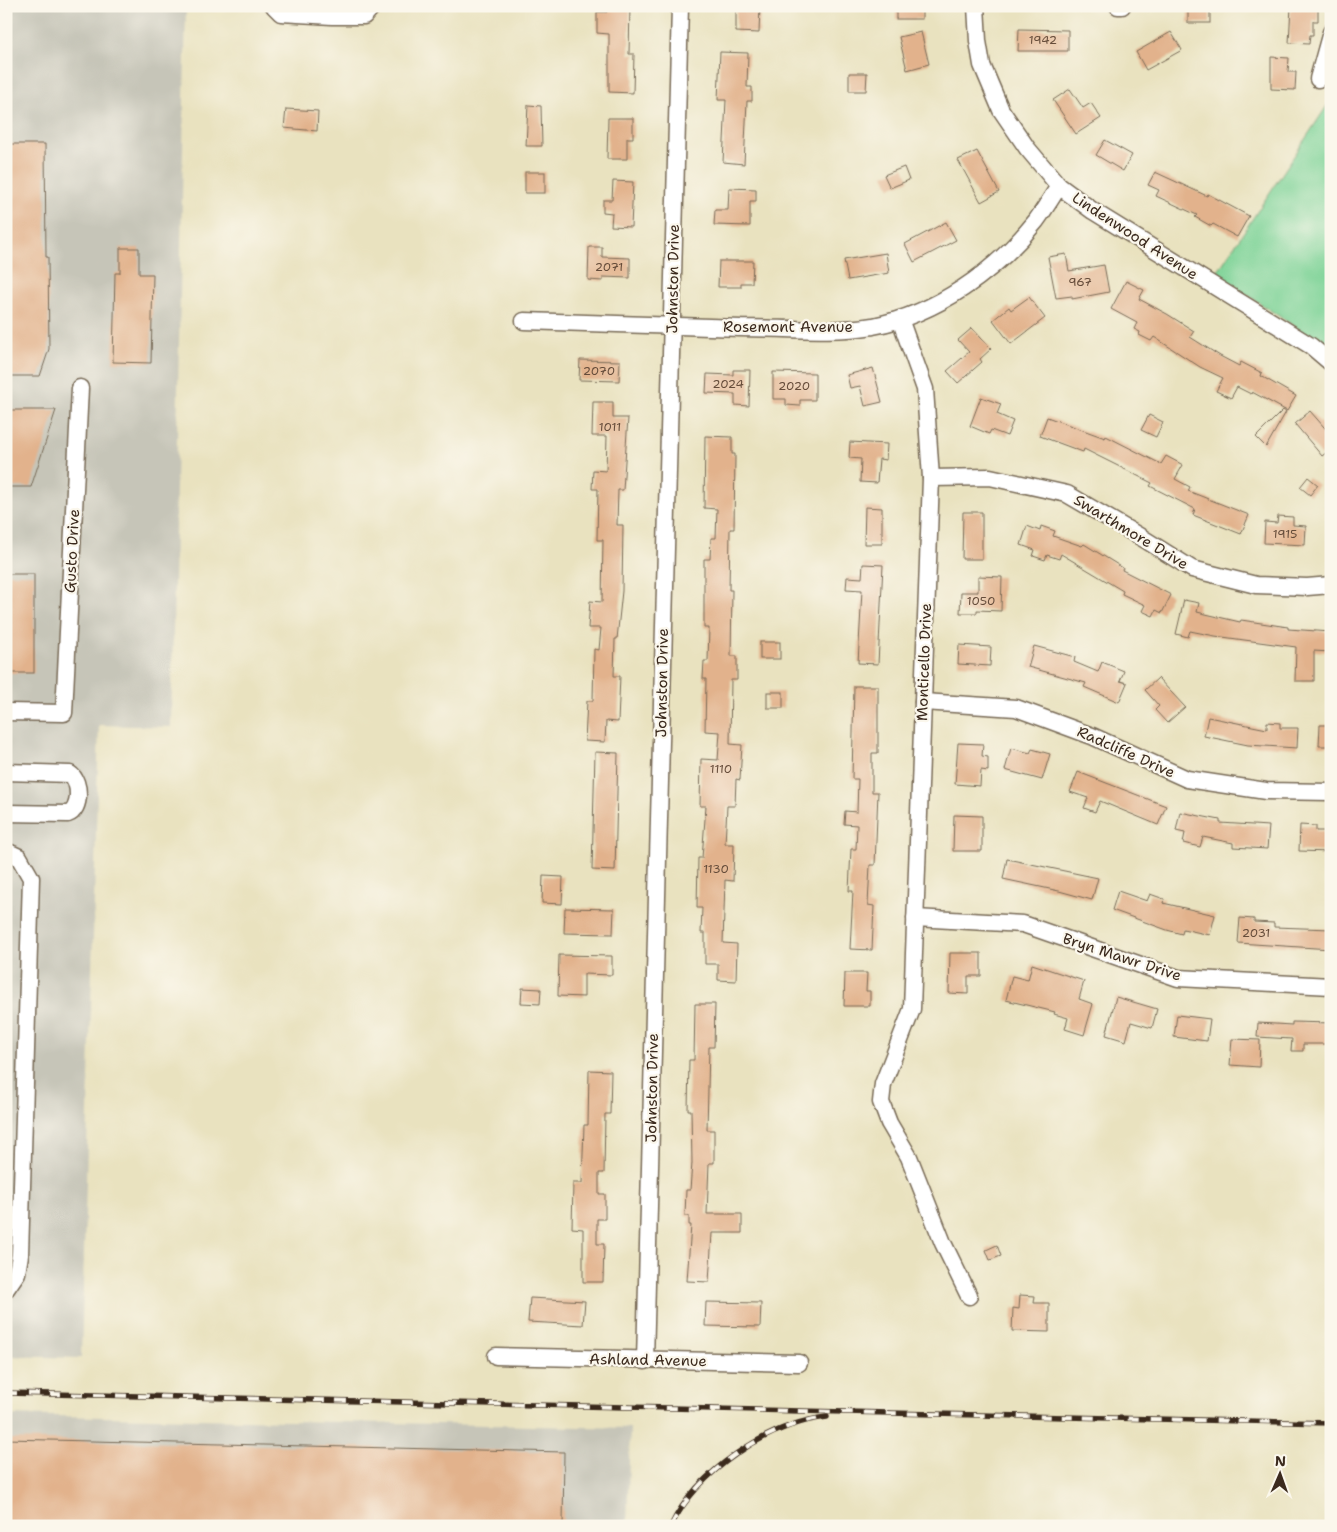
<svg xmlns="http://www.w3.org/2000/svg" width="1337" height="1532" font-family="'Shantell Sans',sans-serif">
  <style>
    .industrial { fill: #c6c5b8 }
    .green { fill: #7ed397; stroke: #5c7e5a }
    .building { fill: #e2b28c }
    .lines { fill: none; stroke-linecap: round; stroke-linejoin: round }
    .minor-casing { stroke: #786a56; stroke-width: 19 }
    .minor { stroke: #fff; stroke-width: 16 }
    .rail-casing { stroke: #3b2a1e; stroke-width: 5.5 }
    .rail { stroke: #fbf7ec; stroke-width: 4; stroke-dasharray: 11; stroke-linecap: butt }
    .labels { text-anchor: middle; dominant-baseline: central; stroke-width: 4.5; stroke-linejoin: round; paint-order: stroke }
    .number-label { font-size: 12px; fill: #654c3a }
    .street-label { font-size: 15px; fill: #3b2a1e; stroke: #fbf7ec }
  </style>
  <rect width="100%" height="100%" fill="#fbf7ec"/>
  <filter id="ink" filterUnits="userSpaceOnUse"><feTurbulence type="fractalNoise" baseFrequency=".02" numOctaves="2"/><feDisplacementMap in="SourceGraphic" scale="10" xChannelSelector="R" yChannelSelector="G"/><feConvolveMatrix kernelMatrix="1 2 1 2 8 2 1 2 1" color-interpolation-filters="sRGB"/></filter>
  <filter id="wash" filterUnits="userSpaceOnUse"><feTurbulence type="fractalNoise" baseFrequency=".0096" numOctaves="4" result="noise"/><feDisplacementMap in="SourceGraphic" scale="20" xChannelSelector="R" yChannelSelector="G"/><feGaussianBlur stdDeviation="1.12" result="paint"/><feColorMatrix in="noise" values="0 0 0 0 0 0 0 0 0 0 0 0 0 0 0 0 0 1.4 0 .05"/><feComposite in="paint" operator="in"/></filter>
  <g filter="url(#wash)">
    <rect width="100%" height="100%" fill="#e9e2bf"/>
    <!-- industrial -->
    <g class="industrial">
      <polygon points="6,6 186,6 171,727 99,725 81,1358 6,1356"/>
      <polygon points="6,1415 630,1428 627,1526 6,1526"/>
    </g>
    <!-- green -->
    <polygon class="green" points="1329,70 1331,70 1331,351 1216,274 1329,103"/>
    <g id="blocks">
      <!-- building -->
      <g class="building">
        <polygon points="607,6 630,6 629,54 634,54 633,93 609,92 609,34 597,33 597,12 607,12"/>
        <polygon points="736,6 760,6 759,33 736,32"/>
        <rect x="896" y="6" width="26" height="13"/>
        <rect x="1188" y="6" width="22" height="17"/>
        <polygon points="1291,6 1318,6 1318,21 1313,21 1313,35 1310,35 1309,44 1289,43"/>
        <polygon points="1019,29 1068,30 1068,51 1018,51"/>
        <polygon points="921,32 929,64 907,70 899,37"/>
        <polygon points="1171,32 1182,50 1146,70 1136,52"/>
        <polygon points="720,52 748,53 747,87 752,87 752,101 747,101 744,164 723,162 726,100 718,100"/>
        <polygon points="1271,57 1289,58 1288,72 1296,72 1295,90 1271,89"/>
        <polygon points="849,73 867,73 866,91 849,91"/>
        <polygon points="1070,89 1083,108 1091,103 1101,118 1076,134 1053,100"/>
        <polygon points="528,105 541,106 542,146 526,146"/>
        <polygon points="286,109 318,111 317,131 284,128"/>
        <polygon points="608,118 633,118 633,138 627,138 627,159 607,159"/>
        <polygon points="1105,140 1132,155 1123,171 1096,155"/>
        <polygon points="6,144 45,144 46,257 48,257 49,349 40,376 6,376"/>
        <polygon points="977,151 999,192 981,202 958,160"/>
        <polygon points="904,167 909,180 890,188 884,175"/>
        <rect x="525" y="172" width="20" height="21"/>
        <polygon points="1155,172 1207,196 1208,194 1249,216 1237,237 1213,224 1211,226 1195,217 1197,215 1156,196 1159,190 1148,185"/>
        <polygon points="613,181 633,182 631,227 611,226 612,213 603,212 603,200 612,200"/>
        <polygon points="729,188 756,189 756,201 750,201 750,226 714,225 715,210 728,210"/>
        <polygon points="946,222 956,240 914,262 905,244"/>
        <polygon points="589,247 602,247 602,257 630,258 630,278 603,277 603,281 588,280"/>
        <polygon points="120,248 139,248 139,274 153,274 151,363 113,362 115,273 120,273"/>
        <polygon points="886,253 889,273 848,280 844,260"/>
        <polygon points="1066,254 1069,271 1104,265 1109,292 1072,299 1072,296 1056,298 1048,257"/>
        <polygon points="719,261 753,261 752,283 741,283 741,287 718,287"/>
        <polygon points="1126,281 1144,290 1139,299 1167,314 1194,331 1190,337 1220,356 1239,366 1241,362 1262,373 1261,376 1296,396 1287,411 1252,392 1251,394 1237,387 1231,398 1216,391 1223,378 1200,367 1154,337 1151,341 1139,335 1140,332 1134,329 1137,323 1111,309"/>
        <polygon points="1029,297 1045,318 1011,344 993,320 1009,307 1011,310"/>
        <polygon points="972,328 991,349 980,359 982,362 958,383 947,371 969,352 958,340"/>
        <polygon points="580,360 620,361 619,381 579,380"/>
        <polygon points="873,368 882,402 865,406 860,386 850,388 847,375"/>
        <polygon points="733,370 750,370 749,406 735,405 735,394 706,393 707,374 733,375"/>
        <polygon points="773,372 815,373 815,400 800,400 800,406 786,405 786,399 773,399"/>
        <polygon points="981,397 1001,404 997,414 1013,421 1007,436 991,430 989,434 970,426"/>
        <polygon points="593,402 613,402 613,418 628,418 623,490 618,490 617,525 623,525 622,591 617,639 615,639 614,676 620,676 618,722 606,721 605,742 585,741 587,701 593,701 594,649 599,650 601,628 588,628 590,601 602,602 603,540 597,540 598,489 592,489 593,470 606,471 607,436 592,436"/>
        <polygon points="6,410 56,410 31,487 6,487"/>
        <polygon points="1283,410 1286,412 1266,447 1256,437"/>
        <polygon points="1310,411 1331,435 1331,449 1322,456 1295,424"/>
        <polygon points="1149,415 1163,422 1156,437 1141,430"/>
        <polygon points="1047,417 1105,438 1106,436 1161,464 1166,456 1183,465 1175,479 1190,487 1188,491 1249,515 1241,534 1193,515 1195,509 1150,486 1152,483 1084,449 1083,452 1040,436"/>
        <polygon points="705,436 732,437 732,454 735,454 734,529 730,529 729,590 732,590 731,656 737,656 737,680 731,680 730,744 742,745 740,780 736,779 735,806 727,806 725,844 734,844 733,881 725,880 723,943 737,944 736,981 718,980 718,964 705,964 705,933 701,933 702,908 697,908 698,858 702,858 706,806 700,806 701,759 718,760 720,732 705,731 706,679 703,679 704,661 708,661 709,628 704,628 704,559 710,559 711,538 716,538 717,509 704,508"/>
        <polygon points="850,442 887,444 886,460 879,459 877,483 860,482 861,459 849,458"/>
        <polygon points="1308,477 1318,485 1310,495 1300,487"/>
        <polygon points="865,507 882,508 882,544 864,544"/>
        <polygon points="963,512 982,512 982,559 962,559"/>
        <polygon points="1278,516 1293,517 1293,525 1306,526 1305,545 1264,543 1265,522 1277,523"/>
        <polygon points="1027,526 1040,531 1041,526 1055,531 1053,536 1082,546 1084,544 1123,568 1122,570 1171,595 1162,613 1156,610 1153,616 1142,611 1145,605 1122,594 1123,591 1061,554 1059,559 1047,555 1045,560 1033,556 1035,550 1021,545"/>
        <polygon points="863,564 883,565 878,664 858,663 862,590 846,589 847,577 862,578"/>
        <rect x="6" y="574" width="28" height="99"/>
        <polygon points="978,576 1002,577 1001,611 977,610 977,613 960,613 961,592 978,592"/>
        <polygon points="1184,600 1199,603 1197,612 1240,622 1241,620 1288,627 1288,629 1331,632 1331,652 1314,651 1314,681 1295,681 1296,647 1215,636 1190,631 1188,637 1176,634"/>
        <rect x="760" y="642" width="20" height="17"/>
        <polygon points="959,645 991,647 990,666 958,664"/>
        <polygon points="1034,646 1075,657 1074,662 1098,672 1102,662 1124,671 1120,681 1127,683 1119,702 1084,687 1086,683 1028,667"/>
        <polygon points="1158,678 1185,707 1167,723 1155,710 1159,706 1145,690"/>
        <polygon points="854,686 878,686 878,753 872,753 872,792 878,792 875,865 870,865 868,905 874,906 872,950 850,949 853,891 849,891 851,849 856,849 857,825 844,824 845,811 857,812 858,779 852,779"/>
        <rect x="767" y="692" width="16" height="16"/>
        <polygon points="1208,717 1267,729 1267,722 1280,723 1280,728 1298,728 1297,748 1248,745 1204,736"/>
        <polygon points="1320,725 1331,725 1331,746 1319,746"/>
        <polygon points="958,743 983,744 982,756 988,757 988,771 981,770 980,786 955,784"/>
        <polygon points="1011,748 1030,753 1032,749 1050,754 1042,780 1005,770"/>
        <polygon points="595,752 618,753 615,871 592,870"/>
        <polygon points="1078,772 1166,806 1158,825 1100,801 1095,812 1084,808 1088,798 1070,792"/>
        <polygon points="1180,812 1220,820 1220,823 1269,826 1267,849 1233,847 1233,843 1203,837 1200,847 1183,843 1185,833 1176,831"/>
        <polygon points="954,815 982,816 982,851 953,851"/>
        <polygon points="1300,825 1316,826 1316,831 1331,831 1331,852 1299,851"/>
        <polygon points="1007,859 1098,878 1092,900 1059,891 1003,879"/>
        <polygon points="543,876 563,877 562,904 542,903"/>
        <polygon points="1118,891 1147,901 1150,894 1164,899 1163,903 1215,915 1210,935 1183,929 1182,934 1167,930 1112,910"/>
        <polygon points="565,908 614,909 613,934 564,933"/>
        <polygon points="1240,918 1254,919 1254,922 1274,923 1274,927 1331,929 1331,949 1238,943"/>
        <polygon points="950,953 981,953 981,976 968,976 968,994 949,993"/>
        <polygon points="559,955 612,956 612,975 584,974 584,997 558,996"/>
        <polygon points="1032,964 1084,981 1079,999 1093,1004 1084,1035 1065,1029 1068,1018 1054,1014 1055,1012 1006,1000 1012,976 1028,980"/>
        <polygon points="845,973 867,973 866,991 870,991 870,1006 844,1006"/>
        <polygon points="522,988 541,989 540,1004 521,1003"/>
        <polygon points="1116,997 1157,1009 1152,1028 1131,1022 1126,1041 1106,1035"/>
        <polygon points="695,1004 715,1004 714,1047 709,1047 707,1130 714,1130 714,1163 709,1163 707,1214 742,1214 742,1233 712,1233 709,1282 687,1281 691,1225 689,1225 689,1216 685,1216 686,1190 690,1190 692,1163 691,1110 688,1110 689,1060 694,1060"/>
        <polygon points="1177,1015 1210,1019 1207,1041 1174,1037"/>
        <polygon points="1292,1022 1331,1023 1331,1044 1303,1044 1303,1051 1291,1051 1292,1039 1257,1037 1258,1023 1292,1025"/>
        <polygon points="1232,1039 1260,1040 1259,1067 1230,1065"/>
        <polygon points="589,1070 611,1071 610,1114 605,1114 604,1173 599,1173 599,1194 605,1194 605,1219 597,1219 597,1244 604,1244 603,1282 583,1282 583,1229 572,1228 573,1183 582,1183 584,1125 588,1125"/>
        <polygon points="997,1245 1001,1256 990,1260 986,1250"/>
        <polygon points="1020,1295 1035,1296 1034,1303 1049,1303 1049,1332 1012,1331 1013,1308 1019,1309"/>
        <polygon points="530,1298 585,1301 583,1325 528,1322"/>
        <polygon points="706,1302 761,1303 760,1327 705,1326"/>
        <polygon points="6,1439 564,1452 563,1526 6,1526"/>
      </g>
    </g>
  </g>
  <g filter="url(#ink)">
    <use href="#blocks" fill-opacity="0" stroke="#786a56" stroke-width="1"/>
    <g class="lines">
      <defs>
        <g id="minor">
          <polyline points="274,6 281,13 332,16 364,16 373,6"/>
          <polyline points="976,6 978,41 982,65 1001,110 1027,148 1059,186 1093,211 1311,346 1331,363"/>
          <polyline points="1118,6 1122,6"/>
          <polyline points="1318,79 1331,32"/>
          <polyline points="900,319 925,389 931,478 912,1009 883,1084 881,1102 889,1123 909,1157 943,1243 969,1296"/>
          <path d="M524,321C596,324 668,326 741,328C784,328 830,333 873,326C937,314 996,271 1036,221C1044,210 1052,197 1059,186"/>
          <polyline points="931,478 990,477 1067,494 1144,539 1192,569 1256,585 1307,587 1331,585"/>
          <polyline points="923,702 1016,708 1092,736 1187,779 1266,791 1331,792"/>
          <polyline points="6,712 64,713 80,388"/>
          <path d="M6,772L70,774C81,781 81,810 68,814L6,813"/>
          <polyline points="6,851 19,857 31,878 20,1255 17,1273 6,1289"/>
          <polyline points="915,918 1023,924 1178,978 1331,986"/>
          <polyline points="496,1356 799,1363"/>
          <polyline points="645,1361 680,6"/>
        </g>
      </defs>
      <!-- minor casing -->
      <use href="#minor" class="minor-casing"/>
      <!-- minor -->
      <use href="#minor" class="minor"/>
      <defs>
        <g id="rail">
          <polyline points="6,1393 1331,1423"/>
          <path d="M671,1526C697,1472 767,1424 827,1417"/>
        </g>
      </defs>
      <!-- rail casing -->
      <use href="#rail" class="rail-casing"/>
      <!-- rail -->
      <use href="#rail" class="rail"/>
    </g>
  </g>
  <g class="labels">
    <!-- number labels -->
    <g class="number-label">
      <text x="1043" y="40">1942</text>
      <text x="609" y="267">2071</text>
      <text x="1080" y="282">967</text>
      <text x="599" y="371">2070</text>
      <text x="728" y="384">2024</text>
      <text x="794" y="386">2020</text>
      <text x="610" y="427">1011</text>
      <text x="1285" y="534">1915</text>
      <text x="981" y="601">1050</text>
      <text x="721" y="769">1110</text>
      <text x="716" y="869">1130</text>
      <text x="1256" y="933">2031</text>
    </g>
    <!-- street labels -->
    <g class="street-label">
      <text transform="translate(1135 236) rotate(33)">Lindenwood Avenue</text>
      <text transform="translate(673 279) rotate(-89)">Johnston Drive</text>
      <text x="788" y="327">Rosemont Avenue</text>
      <text transform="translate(1131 532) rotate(31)">Swarthmore Drive</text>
      <text transform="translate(72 551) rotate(-87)">Gusto Drive</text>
      <text transform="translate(924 662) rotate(-88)">Monticello Drive</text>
      <text transform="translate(662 683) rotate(-89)">Johnston Drive</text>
      <text transform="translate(1126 752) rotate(24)">Radcliffe Drive</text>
      <text transform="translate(1122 957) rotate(18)">Bryn Mawr Drive</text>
      <text transform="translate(652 1088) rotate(-89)">Johnston Drive</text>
      <text transform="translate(648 1360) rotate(1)">Ashland Avenue</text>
    </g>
  </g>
  <!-- margin -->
  <rect width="1337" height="1532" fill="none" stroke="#fbf7ec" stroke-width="25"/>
  <!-- north arrow -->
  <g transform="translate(1280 1474) rotate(2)" stroke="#fbf7ec" stroke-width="4" paint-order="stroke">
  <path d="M0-4L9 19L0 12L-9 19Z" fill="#3b2a1e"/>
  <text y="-8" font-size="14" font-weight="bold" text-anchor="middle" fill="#3b2a1e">N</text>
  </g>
</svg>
